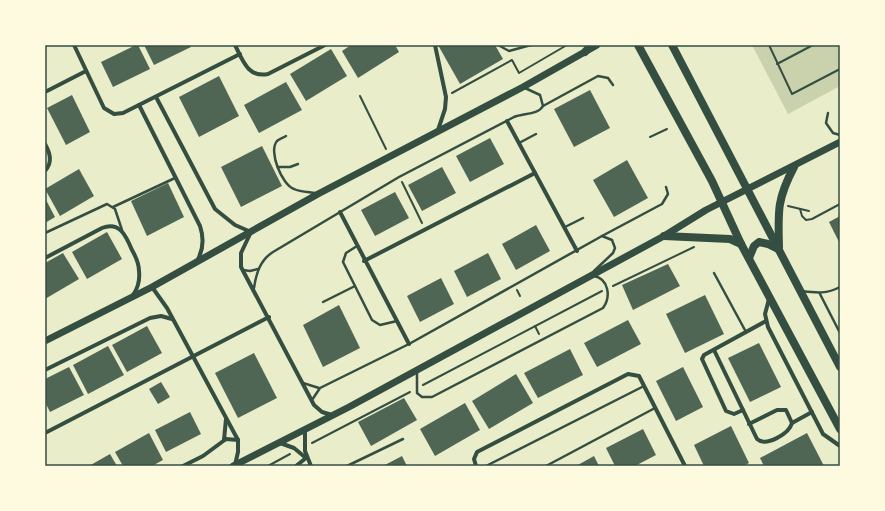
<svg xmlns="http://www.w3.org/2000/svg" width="885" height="511" font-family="Merriweather,serif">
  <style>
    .green { fill: #cad2ad }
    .building { fill: #4f6655 }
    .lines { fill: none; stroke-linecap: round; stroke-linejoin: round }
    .path { stroke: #344e41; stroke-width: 2 }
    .service { stroke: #344e41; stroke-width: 2.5 }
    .minor { stroke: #344e41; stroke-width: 4 }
    .secondary { stroke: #344e41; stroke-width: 7 }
    .primary { stroke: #344e41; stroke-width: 8 }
    .neatline { fill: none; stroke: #344e41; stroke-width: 1.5 }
  </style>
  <rect width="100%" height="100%" fill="#e9edc9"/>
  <!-- green -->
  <polygon class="green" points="752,45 840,45 840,86 788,114"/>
  <!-- building -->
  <g class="building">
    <polygon points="136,45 138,45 150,69 113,87 101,62"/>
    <polygon points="144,45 190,45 191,47 154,65"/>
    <polygon points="351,45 395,45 399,52 358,78 342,51"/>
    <polygon points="438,45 495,45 503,59 460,84"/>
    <polygon points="331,49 347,76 306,101 290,74"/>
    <polygon points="219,76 239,116 199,137 179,97"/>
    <polygon points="286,82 302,110 259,133 244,105"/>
    <polygon points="590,90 610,128 574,147 554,109"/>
    <polygon points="72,95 90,132 66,145 47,108"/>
    <polygon points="490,138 504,164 470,182 456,156"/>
    <polygon points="262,146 282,186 241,207 221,167"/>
    <polygon points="627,160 648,198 614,217 593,180"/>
    <polygon points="442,167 456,193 422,211 408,185"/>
    <polygon points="79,169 94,196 60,216 45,189"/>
    <polygon points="168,183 184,217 147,236 131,201"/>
    <polygon points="395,192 409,218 375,236 361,210"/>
    <polygon points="45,198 55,217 45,223"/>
    <polygon points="840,216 840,244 829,222"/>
    <polygon points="536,225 550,251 516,270 502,244"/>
    <polygon points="107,232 122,259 87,279 72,252"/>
    <polygon points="63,253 79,279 45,299 45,263"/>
    <polygon points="488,253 501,279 467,297 454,271"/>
    <polygon points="668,264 680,286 633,310 622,285"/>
    <polygon points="441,278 454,304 420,322 407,296"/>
    <polygon points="705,295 724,334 685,353 666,314"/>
    <polygon points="339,305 360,348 323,367 303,325"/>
    <polygon points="628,320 641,344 597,367 584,343"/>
    <polygon points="147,326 162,353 127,372 112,345"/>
    <polygon points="759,343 781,387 750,402 728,358"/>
    <polygon points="108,346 124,375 88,394 73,365"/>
    <polygon points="570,349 583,375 538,398 524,373"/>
    <polygon points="254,353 277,398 238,418 215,373"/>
    <polygon points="69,367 84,395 50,412 45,402 45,379"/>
    <polygon points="683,367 703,407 676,421 656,381"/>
    <polygon points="516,374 533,403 489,429 472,401"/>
    <polygon points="161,382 170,397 158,404 149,389"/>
    <polygon points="404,398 417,420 371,446 358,422"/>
    <polygon points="465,403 480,430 435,456 420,429"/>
    <polygon points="190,412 201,434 166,452 155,430"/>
    <polygon points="731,426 749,463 743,466 704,466 694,445"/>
    <polygon points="643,429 656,455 635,466 615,466 606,448"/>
    <polygon points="149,433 163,460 152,466 123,466 115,452"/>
    <polygon points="807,433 824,466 764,466 760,458"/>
    <polygon points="110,454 117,466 89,466"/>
    <polygon points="402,456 407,466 383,466"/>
    <polygon points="594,456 599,466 576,466"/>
  </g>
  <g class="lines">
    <!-- path -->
    <g class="path">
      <polyline points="769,45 792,94 840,69"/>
      <polyline points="777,64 813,45"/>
      <polyline points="452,93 512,60 519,73 567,45"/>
      <polyline points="360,96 386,149"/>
      <polyline points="650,137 667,129"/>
      <polyline points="402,182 422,223"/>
      <polyline points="788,206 809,211"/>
      <polyline points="800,209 802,216 806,220 812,219 840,204"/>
      <polyline points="613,286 694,247"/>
      <polyline points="517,290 520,296"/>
      <polyline points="535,326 539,334"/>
      <polyline points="423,385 602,291"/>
      <polyline points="312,443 410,392"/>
      <polyline points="268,466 290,454"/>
    </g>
    <!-- service -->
    <g class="service">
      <polyline points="498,45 509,51 531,45"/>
      <polyline points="543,106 598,76 608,78 613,85"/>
      <polyline points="828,113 826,123 833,133 840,135"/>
      <path d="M286,136C283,138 279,139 277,141C268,151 282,185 294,189C300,192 309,192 315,193"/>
      <polyline points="519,143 536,134"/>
      <polyline points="278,167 290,167 298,164"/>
      <polyline points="113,207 175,178"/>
      <polyline points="565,227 583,218"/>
      <polyline points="45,233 107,204 115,209 122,230"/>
      <polyline points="357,246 346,253 343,262 372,320 380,325 397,321"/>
      <polyline points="243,270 250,271 258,269"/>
      <polyline points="594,271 613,253 615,248 612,240 602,236"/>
      <polyline points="714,273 746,332"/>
      <path d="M254,288C256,274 260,260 273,252L399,177L514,117C523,113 538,115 543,106L540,95L525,88"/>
      <path d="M802,291C817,293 827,294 840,287"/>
      <polyline points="820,294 840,333"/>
      <polyline points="323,302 355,286"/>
      <path d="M417,372V393L422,397H432L603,308C611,297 609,279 594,276"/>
      <polyline points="303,383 319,388"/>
      <polyline points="312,400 320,388 409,344 602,236 662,204 668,194 666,187"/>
      <polyline points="347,466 403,439"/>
      <polyline points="486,466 644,386"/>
      <polyline points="546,466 655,408"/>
    </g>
    <!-- minor -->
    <g class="minor">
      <polyline points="74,45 104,108 114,114 123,113 240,54"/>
      <path d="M235,45C243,61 248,78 268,74L325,45"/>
      <polyline points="435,45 446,97 445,109 438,130"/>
      <polyline points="45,92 86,71"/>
      <polyline points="156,97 215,209 235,225 251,232 241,253 241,267 314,405 322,412 332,415"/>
      <path d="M139,105L200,226C204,238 204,249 197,261"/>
      <polyline points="507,121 577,251"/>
      <path d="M45,144C50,153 53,162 45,171"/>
      <polyline points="340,212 409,344"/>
      <path d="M45,258L102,228C120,221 126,236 132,250C136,257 139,264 139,271C140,280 138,288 133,295"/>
      <polyline points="364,261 535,173"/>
      <polyline points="152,287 167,308 238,440 238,452 235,465"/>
      <polyline points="769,299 765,314 768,327 823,434 840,446"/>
      <path d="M714,350L757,439C766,447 789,434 792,423L786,410H777L749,424"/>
      <polyline points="45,370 150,318 161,316 172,319"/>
      <polyline points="743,410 734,414 726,411 702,359 704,355 766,321"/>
      <polyline points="792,423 812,412"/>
      <polyline points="305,430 305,451 311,466"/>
      <polyline points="45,433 269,317"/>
      <polyline points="224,440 226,419"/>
      <polyline points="280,443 294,448 306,458"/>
      <polyline points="183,466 203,456 226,439 238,440"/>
      <polyline points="296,466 306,458"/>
      <polyline points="476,466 474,459 477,452 628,374 639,376 685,466"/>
    </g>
    <!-- secondary -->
    <g class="secondary">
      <polyline points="45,341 152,287 318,194 523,87 597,45"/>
      <polyline points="233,466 349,407 664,236 706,210 840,142"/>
    </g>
    <!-- primary -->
    <g class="primary">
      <polyline points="638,45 712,181 741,244 840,429"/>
      <polyline points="672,45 840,367"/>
      <polyline points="585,52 591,45"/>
      <polyline points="664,236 730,239 741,244"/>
      <path d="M779,247C778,211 777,199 794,167"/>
      <polyline points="749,258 754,246 759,242 768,244 778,249"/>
    </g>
  </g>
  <!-- border -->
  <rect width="885" height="511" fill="none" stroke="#fefae0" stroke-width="92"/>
  <rect x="46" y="46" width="793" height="419" class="neatline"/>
</svg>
